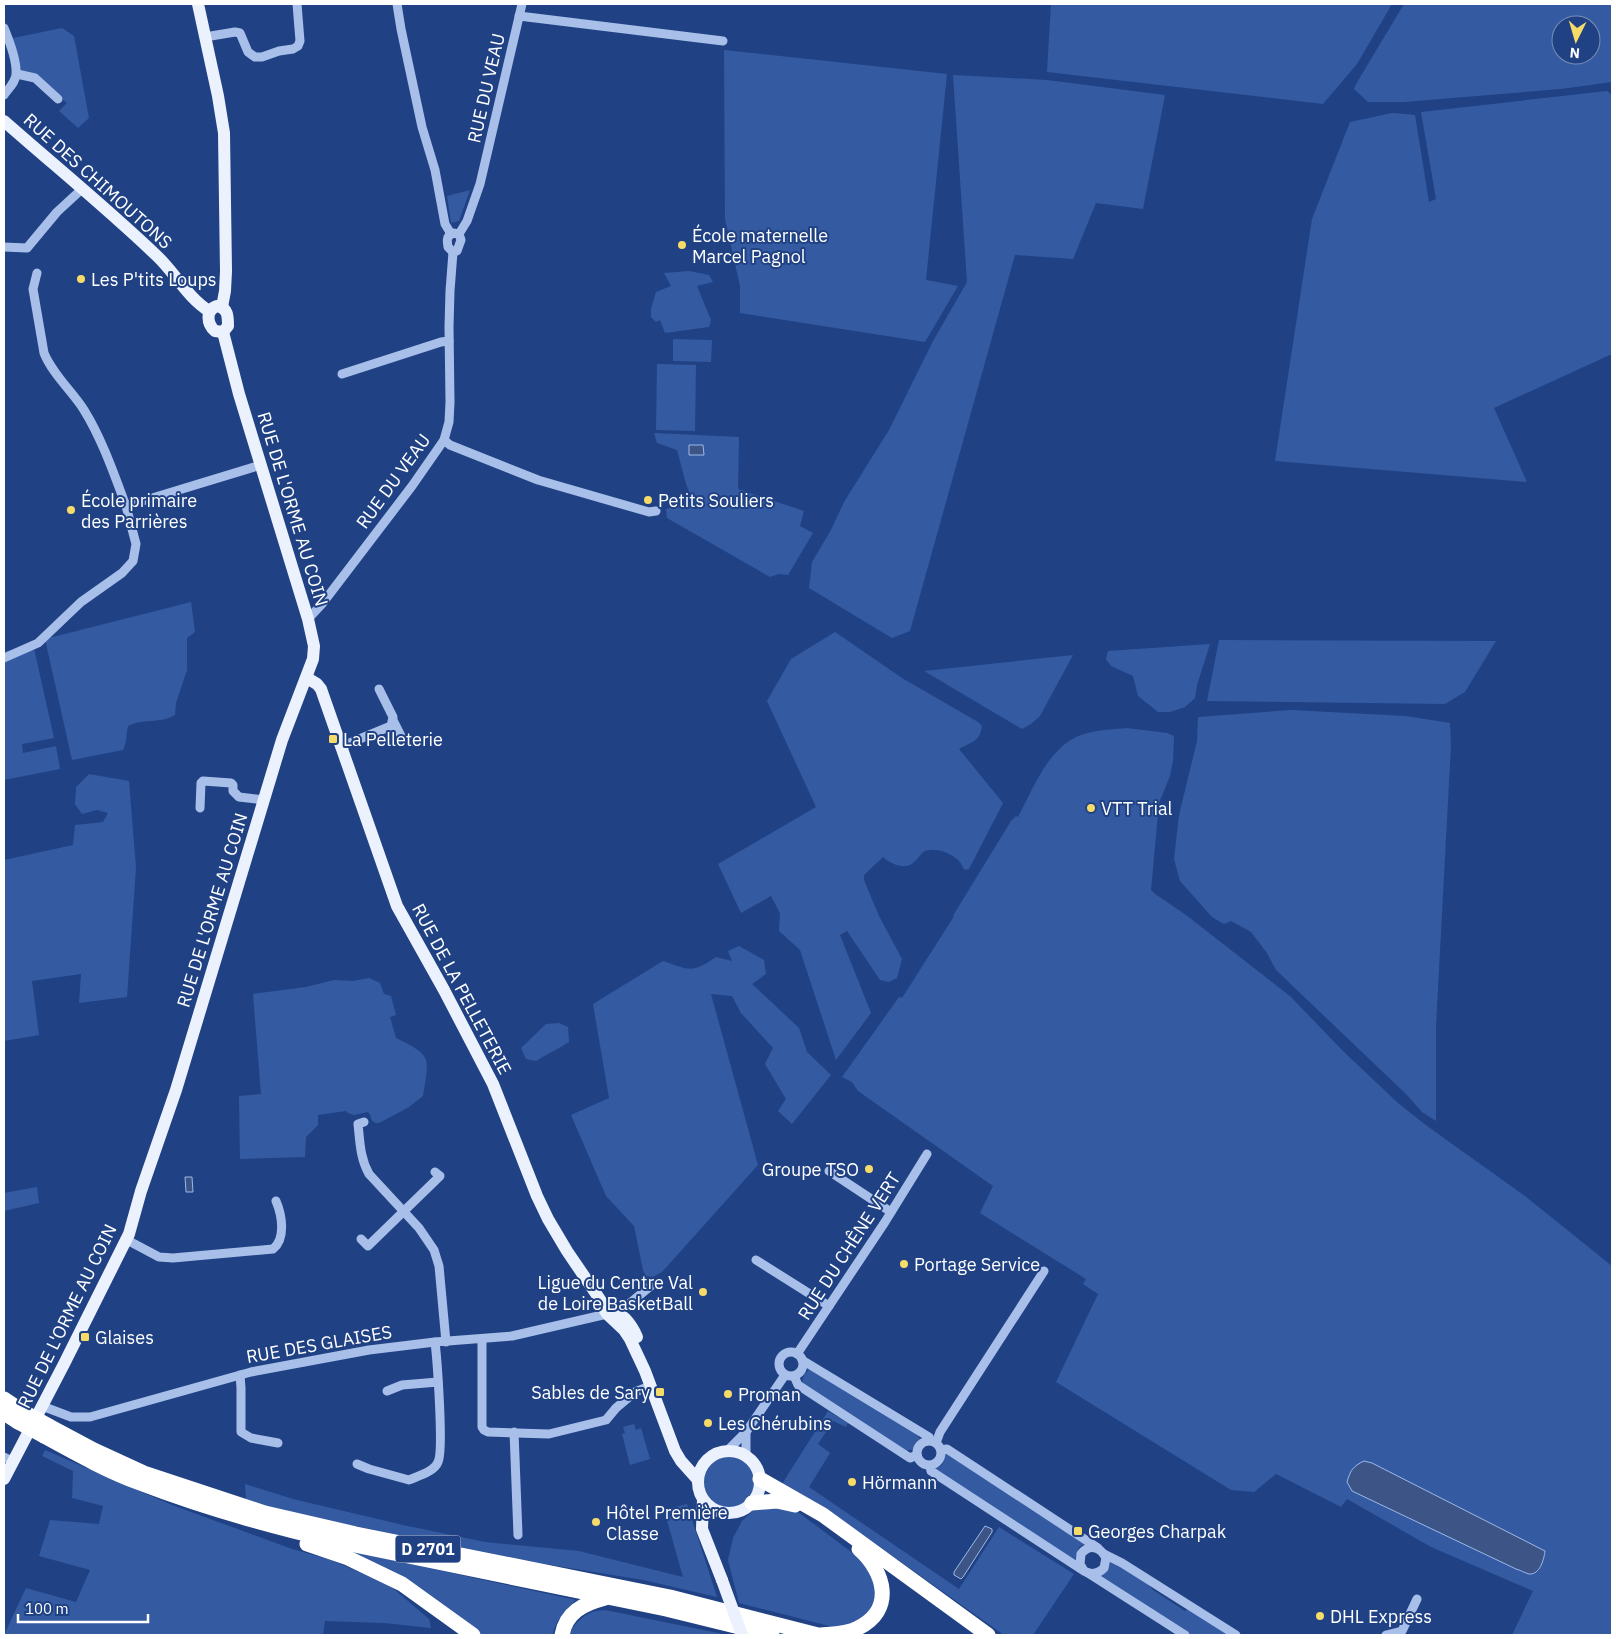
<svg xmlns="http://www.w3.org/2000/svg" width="1616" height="1639" font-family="'IBM Plex Sans',sans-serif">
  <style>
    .green { fill: #345aa2; fill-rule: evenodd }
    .water { fill: #3c5586; stroke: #9cb9eb }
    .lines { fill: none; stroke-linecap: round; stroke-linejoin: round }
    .minor { stroke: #a8bfe9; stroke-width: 9 }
    .major { stroke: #ecf1fe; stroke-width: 12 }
    .highway { stroke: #fff; stroke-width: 15 }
    .major-bridge { stroke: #ecf1fe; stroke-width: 12 }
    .highway-bridge { stroke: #fff; stroke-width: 15 }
    .poi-dot { fill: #f6db69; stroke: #204284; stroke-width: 2 }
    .labels { text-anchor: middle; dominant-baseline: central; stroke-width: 4; stroke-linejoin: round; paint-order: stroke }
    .shield { fill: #204284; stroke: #bcc6da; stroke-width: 1 }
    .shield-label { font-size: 16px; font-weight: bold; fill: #fff }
    .street-label { font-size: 18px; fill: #fff; stroke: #204284 }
    .poi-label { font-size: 18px; fill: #fff; stroke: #204284; text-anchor: start }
  </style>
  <rect width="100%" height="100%" fill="#204284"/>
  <!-- green -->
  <g class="green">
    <polygon points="1051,4 1392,4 1357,64 1323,104 1047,72"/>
    <path d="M1404,4H1612V82L1561,89L1404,102H1368L1354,89L1356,84ZM1561,25H1591V55H1561Z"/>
    <polygon points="62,28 74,36 89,118 78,128 59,111 67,103 35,76 21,71 13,38"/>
    <polygon points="724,50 947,74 926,280 958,286 925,342 740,313 740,286 725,219"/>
    <polygon points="953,75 1047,80 1165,95 1143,209 1096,203 1073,259 1015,255 910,631 892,638 809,588 812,562 831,530 844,502 889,430 933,341 967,282"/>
    <polygon points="1607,91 1612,95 1612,354 1494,408 1527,482 1275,461 1312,219 1350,122 1392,113 1415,115 1429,202 1436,199 1421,112"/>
    <polygon points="470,190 459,221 451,223 447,196"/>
    <polygon points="689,271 709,275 713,282 697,286 711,320 709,327 665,333 660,320 656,322 651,317 651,309 656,292 671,286 664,273"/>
    <polygon points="673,339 712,340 711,362 673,361"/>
    <polygon points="657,364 696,365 695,431 656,430"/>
    <polygon points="654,433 739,437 738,489 804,511 800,526 813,533 788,575 779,574 770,577 667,518 666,509 688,503 692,498 686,484 677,450 657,443"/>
    <path d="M191,602L195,632L187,638V670L176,703L175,715C160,724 143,718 128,726C126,735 127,742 123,750L72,760L45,639Z"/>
    <path d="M835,632L902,678L978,722L982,726C980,742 971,742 959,749L1003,803L969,869L965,870C962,867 961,862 958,860C951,853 935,847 925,851C921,853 918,859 914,862C905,871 891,864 883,857L864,875V880L879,916L902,959L897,978L889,982L880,980L847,931L840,935L871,1013L836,1060L800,950L779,931L780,913L771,896L741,913L718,864L816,807L767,701L791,659Z"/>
    <polygon points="1219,640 1496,641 1465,692 1445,704 1207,701"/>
    <polygon points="33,644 54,738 22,744 23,753 56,746 60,769 4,780 4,652"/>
    <polygon points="1210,644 1197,685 1195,698 1185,707 1170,712 1158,712 1138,696 1133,676 1111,666 1106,659 1108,651"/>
    <polygon points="1073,655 1040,716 1031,724 1022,729 924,671"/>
    <polygon points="1291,710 1406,716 1450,723 1451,745 1436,1026 1436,1121 1422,1112 1407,1095 1276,970 1267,953 1251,932 1231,921 1224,924 1212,917 1180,881 1174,859 1179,815 1197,741 1198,717"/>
    <path d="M1127,728L1167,733L1174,736L1173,761L1170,776L1159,803L1151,890L1155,894L1186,915L1290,996L1344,1052L1398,1103L1427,1126L1525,1196L1612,1266V1635H1512L1533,1591L1431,1547L1347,1499L1341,1507L1276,1474L1254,1492L1231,1490L1056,1382L1098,1294L1083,1284L1086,1279L980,1213L993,1186L858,1091L852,1082L842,1077L899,997L902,998L953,918L954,914L1011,821L1016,816L1018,817L1019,815C1035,785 1051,741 1088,733C1099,730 1116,729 1127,728Z"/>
    <polygon points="89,774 129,781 136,868 127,997 79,1003 81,974 32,981 39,1035 4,1041 4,860 73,845 75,825 103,822 108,813 97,810 82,814 75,804 76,787"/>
    <path d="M739,946L764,960L766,974L752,984L799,1028L807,1052L831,1075L792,1124L778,1111L786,1099L765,1064L773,1048L741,1013L732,996L711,994L758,1165L662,1272L653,1277L646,1276L643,1270L634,1226L606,1196L571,1115L609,1098L593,1004L663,961C690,970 691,974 716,957L732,961L728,951Z"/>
    <path d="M369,978L380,983L384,994L391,996L396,1015L390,1017L396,1038C433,1056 429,1057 423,1096L409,1107L379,1123C369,1123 373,1117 368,1112L354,1115L348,1113L346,1111L318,1115V1125L306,1137L305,1157L240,1159L239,1096L261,1094L253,994L306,987L334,980L353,981Z"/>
    <path d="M559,1023L568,1027L569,1042C558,1049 547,1054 536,1061L526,1059L521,1048L546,1024Z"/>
    <polygon points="37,1187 39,1203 4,1211 4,1193"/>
    <polygon points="811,1368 915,1432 920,1439 917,1441 914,1449 906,1451 802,1384 804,1374"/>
    <polygon points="828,1411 848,1423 846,1427 833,1421 818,1444 830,1453 809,1487 959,1589 999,1527 1074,1574 1033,1635 1004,1635 860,1533 782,1484"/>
    <polygon points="634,1424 636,1430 641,1428 650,1459 630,1465 622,1434 625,1433 623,1427"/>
    <polygon points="45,1450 172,1505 292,1549 328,1559 388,1584 429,1619 431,1628 384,1623 325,1621 323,1635 4,1635 26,1588 76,1602 90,1570 39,1556 50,1520 99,1524 103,1506 72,1498 73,1471 42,1456"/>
    <polygon points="946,1451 1085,1544 1079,1547 1075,1562 933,1470 942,1465"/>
    <circle cx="730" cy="1482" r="26"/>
    <polygon points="245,1484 293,1499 403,1525 485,1542 579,1551 683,1577 664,1510 687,1504 717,1597 643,1580 539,1563 320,1519 246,1501"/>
    <polygon points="770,1505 798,1512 866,1563 876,1585 875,1601 870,1613 861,1621 837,1628 739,1603 728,1560 733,1538 742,1521 754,1510"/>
    <path d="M350,1551L576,1600C567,1609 554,1622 553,1635H481L445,1609Z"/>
    <polygon points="1108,1558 1144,1580 1153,1590 1185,1611 1188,1609 1229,1635 1188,1635 1094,1576"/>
    <path d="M605,1610L728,1635H570C571,1626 584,1615 592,1612C596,1610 601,1611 605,1610Z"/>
  </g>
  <!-- water -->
  <g class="water">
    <polygon points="689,445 703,445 704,455 689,455"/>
    <polygon points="185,1177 192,1177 193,1192 186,1192"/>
    <path d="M1364,1461L1372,1463L1545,1551C1544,1559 1540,1575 1529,1574C1525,1573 1520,1570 1516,1569L1352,1491L1347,1482C1350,1471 1353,1466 1364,1461Z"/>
    <polygon points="985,1526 992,1529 992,1532 963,1577 961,1579 954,1575 954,1572"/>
  </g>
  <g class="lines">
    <!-- minor -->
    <g class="minor">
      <polyline points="397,4 401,29 422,127 435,170 445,224 451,234"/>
      <polyline points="519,16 723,41"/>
      <path d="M4,28C9,40 17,61 16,74C16,82 8,89 4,95"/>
      <polyline points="205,37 235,32 240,33 248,52 255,57 262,57 279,51 293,49 298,46 300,41 297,4"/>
      <polyline points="17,74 35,78 58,99"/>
      <path d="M453,233L459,234L461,240L457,251L453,252L448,247C447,241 446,236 453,233Z"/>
      <polyline points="459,234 467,221 480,184 522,4"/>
      <polyline points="4,247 27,248 57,212 82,189"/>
      <path d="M37,273L33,289L44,353C53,375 72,391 84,410C102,439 114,474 126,506L261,465"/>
      <polyline points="342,374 441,342 449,341"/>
      <polyline points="444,440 450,445 538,480 649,512 656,511"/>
      <polyline points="308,619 322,604 412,486 444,440 449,422 450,402 449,327 450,291 453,252"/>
      <polyline points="4,658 38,643 81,602 122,573 133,561 136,544 126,506"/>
      <polyline points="393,720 403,740"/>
      <polyline points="340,747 391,726 393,717 379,689"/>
      <polyline points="200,808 201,783 203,781 231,783 233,785 233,791 239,797 264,800"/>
      <path d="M364,1122L358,1124C360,1142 360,1158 369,1174L419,1228L434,1250L439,1266L446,1342"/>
      <polyline points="829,1171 891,1212"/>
      <polyline points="361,1239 368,1246 440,1176 435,1172"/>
      <path d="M127,1240L159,1257L173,1258L273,1249C286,1239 282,1215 276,1201"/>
      <polyline points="756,1260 829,1306"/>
      <polyline points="618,1313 653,1284"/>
      <polyline points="482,1339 482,1427 484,1430 488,1432 549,1434 606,1420 616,1408 635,1392 650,1386"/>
      <circle cx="791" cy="1364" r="12"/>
      <polyline points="797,1354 885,1222 927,1154"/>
      <polyline points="802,1360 929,1437 927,1441"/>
      <polyline points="240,1375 241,1388 241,1432 251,1438 278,1443"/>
      <polyline points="794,1376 798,1385 910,1458 917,1455"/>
      <polyline points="387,1391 402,1385 438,1382"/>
      <polyline points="42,1406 71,1417 90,1417 251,1372 369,1350 435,1342 512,1336 607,1314"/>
      <polyline points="514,1432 518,1535"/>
      <polyline points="746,1432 746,1456"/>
      <circle cx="929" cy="1453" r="12"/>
      <polyline points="936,1443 940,1432 1044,1271"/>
      <polyline points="941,1450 947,1449 1098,1548"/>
      <polyline points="727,1451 746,1432 785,1375"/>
      <polyline points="4,1457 13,1461"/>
      <path d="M357,1464L369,1469L409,1480C418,1476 434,1472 438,1462C444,1451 437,1359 435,1342"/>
      <path d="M930,1466L931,1471L1084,1571C1091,1575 1098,1574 1104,1568L1106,1558C1100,1546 1089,1544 1081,1554L1080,1564L1084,1571"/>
      <polyline points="1104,1554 1122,1563 1236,1635"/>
      <polyline points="1088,1573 1185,1635"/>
      <polyline points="1386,1635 1402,1631 1417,1599"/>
    </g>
    <!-- major -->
    <g class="major">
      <polyline points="198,4 218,96 224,133 226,271 225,291 222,307"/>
      <path d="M4,121C55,166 108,209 157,256C175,273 188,298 209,311"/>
      <path d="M217,306C228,308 228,316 228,326L223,332L215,331C207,324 205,310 217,306Z"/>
      <polyline points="307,678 317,684 321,689 397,906 444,990 493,1084 537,1196 548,1219 567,1251 601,1301 607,1314 624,1330 630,1339 645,1371 675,1451 681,1461 698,1480"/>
      <path d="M605,1311C621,1308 632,1325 637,1337"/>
      <circle cx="729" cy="1482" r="31"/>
      <polyline points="4,1479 64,1364 129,1234 141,1191 176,1090 282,740 313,659 314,646 308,619 239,394 223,332"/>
      <polyline points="703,1500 702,1529 722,1580"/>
    </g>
    <!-- highway -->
    <g class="highway">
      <polyline points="4,1399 22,1411"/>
      <polyline points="4,1413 18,1422"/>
      <polyline points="49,1426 94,1450 144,1473 265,1513 356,1534 670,1597 818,1635"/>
      <path d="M44,1436C75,1453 107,1471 140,1483C202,1507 266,1525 330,1540L666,1609L772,1635"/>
      <polyline points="760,1479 823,1515 988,1635"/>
      <polyline points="752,1503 777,1501 795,1505"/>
      <polyline points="307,1544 348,1558 402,1584 473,1635"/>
      <path d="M562,1635C566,1612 583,1604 605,1598"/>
      <path d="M821,1635C833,1634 847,1634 858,1628C895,1610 885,1572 859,1549"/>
    </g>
    <!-- major-bridge -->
    <polyline class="major-bridge" points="722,1580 742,1635"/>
    <!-- highway-bridge -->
    <g class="highway-bridge">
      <polyline points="22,1411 49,1426"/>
      <polyline points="18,1422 44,1436"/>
    </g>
  </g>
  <!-- markers -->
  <g class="poi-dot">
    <circle cx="682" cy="245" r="5"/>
    <circle cx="81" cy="279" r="5"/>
    <circle cx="648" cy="500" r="5"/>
    <circle cx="71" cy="510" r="5"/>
    <rect x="328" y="734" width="10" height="10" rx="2.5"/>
    <circle cx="1091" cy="808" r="5"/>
    <circle cx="869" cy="1169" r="5"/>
    <circle cx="904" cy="1264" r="5"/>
    <circle cx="703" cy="1292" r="5"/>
    <rect x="80" y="1332" width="10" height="10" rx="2.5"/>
    <rect x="655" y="1387" width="10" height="10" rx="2.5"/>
    <circle cx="728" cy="1394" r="5"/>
    <circle cx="708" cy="1423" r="5"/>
    <circle cx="852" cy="1482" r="5"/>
    <circle cx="596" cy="1522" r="5"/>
    <rect x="1073" y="1526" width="10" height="10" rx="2.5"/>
    <circle cx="1320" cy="1616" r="5"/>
  </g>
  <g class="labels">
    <!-- shield labels -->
    <rect class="shield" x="395.5" y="1535.5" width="65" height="27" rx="4"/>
    <g class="shield-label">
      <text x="428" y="1549">D 2701</text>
    </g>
    <!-- street labels -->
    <g class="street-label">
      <text transform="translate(486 88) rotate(-77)">RUE DU VEAU</text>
      <text transform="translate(98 181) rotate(42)">RUE DES CHIMOUTONS</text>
      <text transform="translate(393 481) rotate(-54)">RUE DU VEAU</text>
      <text transform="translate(293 509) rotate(73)">RUE DE L'ORME AU COIN</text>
      <text transform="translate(212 910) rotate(-73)">RUE DE L'ORME AU COIN</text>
      <text transform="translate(462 989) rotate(62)">RUE DE LA PELLETERIE</text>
      <text transform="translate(849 1246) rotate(-57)">RUE DU CHÊNE VERT</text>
      <text transform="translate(67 1316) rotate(-64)">RUE DE L'ORME AU COIN</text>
      <text transform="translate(319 1344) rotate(-10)">RUE DES GLAISES</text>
    </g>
    <!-- poi labels -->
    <g class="poi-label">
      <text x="692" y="235">École maternelle<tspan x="692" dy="21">Marcel Pagnol</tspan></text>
      <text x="91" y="279">Les P'tits Loups</text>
      <text x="81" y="500">École primaire<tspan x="81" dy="21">des Parrières</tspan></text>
      <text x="658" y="500">Petits Souliers</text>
      <text x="343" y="739">La Pelleterie</text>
      <text x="1101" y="808">VTT Trial</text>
      <text x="859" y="1169" text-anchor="end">Groupe TSO</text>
      <text x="914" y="1264">Portage Service</text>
      <text x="693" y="1282" text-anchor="end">Ligue du Centre Val<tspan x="693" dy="21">de Loire BasketBall</tspan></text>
      <text x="95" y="1337">Glaises</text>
      <text x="650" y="1392" text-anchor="end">Sables de Sary</text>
      <text x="738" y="1394">Proman</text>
      <text x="718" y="1423">Les Chérubins</text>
      <text x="862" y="1482">Hörmann</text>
      <text x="606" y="1512">Hôtel Première<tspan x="606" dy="21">Classe</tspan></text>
      <text x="1088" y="1531">Georges Charpak</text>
      <text x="1330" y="1616">DHL Express</text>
    </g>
  </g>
  <!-- border -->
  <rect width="1616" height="1639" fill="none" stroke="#ffffff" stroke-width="10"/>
  <!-- north arrow -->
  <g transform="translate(1576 40) rotate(185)"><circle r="24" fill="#204284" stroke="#798eb5"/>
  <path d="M0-4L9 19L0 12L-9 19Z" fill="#f6db69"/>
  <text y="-8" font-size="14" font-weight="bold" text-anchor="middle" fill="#ffffff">N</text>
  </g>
  <!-- scale -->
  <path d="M18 1614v8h130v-8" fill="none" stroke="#ffffff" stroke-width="2.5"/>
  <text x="25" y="1614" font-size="15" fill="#ffffff" stroke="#204284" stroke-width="4" paint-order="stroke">100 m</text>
</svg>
